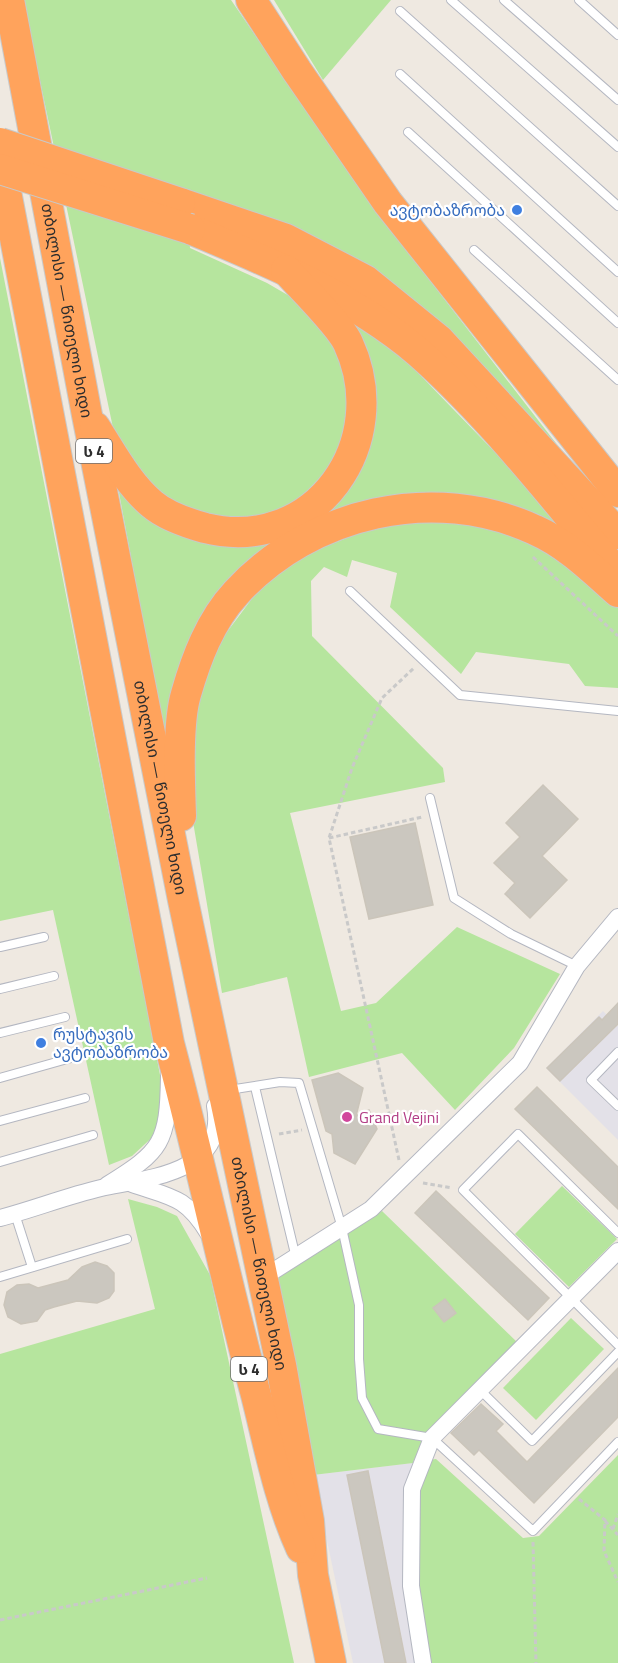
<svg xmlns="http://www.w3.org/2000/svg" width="618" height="1663" font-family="'Titillium Web','Noto Sans Georgian',sans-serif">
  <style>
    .industrial { fill: #e3e1e8 }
    .green { fill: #b6e59e }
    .building { fill: #cbc7bf; stroke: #cbc5ba; stroke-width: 1.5 }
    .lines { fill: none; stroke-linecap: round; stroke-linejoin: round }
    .lane-casing { stroke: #b4b7c1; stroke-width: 10 }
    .street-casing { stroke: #b4b7c1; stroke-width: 18 }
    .highway-casing { stroke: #c9c9c9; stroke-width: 32 }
    .path { stroke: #c9c9c9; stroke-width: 3; stroke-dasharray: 4.5 3; stroke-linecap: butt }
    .lane { stroke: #fff; stroke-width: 8 }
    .street { stroke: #fff; stroke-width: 16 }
    .highway { stroke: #ffa35c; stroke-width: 30 }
    .highway-bridge-casing { stroke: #c9c9c9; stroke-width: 32; stroke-linecap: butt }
    .highway-bridge { stroke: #ffa35c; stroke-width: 30 }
    .shop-dot { fill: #3f7fe0; stroke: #fff; stroke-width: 2 }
    .hotel-dot { fill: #d1479c; stroke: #fff; stroke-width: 2 }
    .labels { text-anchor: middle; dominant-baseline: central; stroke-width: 4.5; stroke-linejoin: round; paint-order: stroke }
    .shield { fill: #fff; stroke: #6d6d6d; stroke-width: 1.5 }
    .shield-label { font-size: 15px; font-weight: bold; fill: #2e2e2e }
    .shop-label { font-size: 16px; fill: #366cbe; stroke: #fff; text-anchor: end }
    .street-label { font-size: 16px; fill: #2e2e2e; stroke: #fff }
    .hotel-label { font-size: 16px; fill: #b23c85; stroke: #fff; text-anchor: start }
  </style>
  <rect width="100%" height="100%" fill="#efe9e1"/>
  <!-- industrial -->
  <g class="industrial">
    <polygon points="603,1011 618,1026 618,1140 546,1068"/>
    <polygon points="413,1463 406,1587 418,1663 353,1663 313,1475"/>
  </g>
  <!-- green -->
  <g class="green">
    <polygon points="23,0 231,0 376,211 586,482 186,197 190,248 267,283 298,301 325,324 349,383 346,451 293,505 260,520 212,523 165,505 116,442"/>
    <polygon points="274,0 391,0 323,80"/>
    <polygon points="0,258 162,1085 157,1133 132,1156 109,1165 53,910 0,921"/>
    <polygon points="333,309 390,344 580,540 424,496 256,564 167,750 117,482 214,542 257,545 292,535 338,504 361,467 374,420"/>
    <polygon points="422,519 492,527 551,551 618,606 618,688 585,686 569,664 476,652 461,674 390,607 397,573 352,560 347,577 324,567 311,581 312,636 443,768 445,782 290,813 341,1011 376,1003 457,927 560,974 514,1048 455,1110 402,1053 309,1077 287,977 222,993 189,798 198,699 221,640 260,588 306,554 367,530"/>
    <polygon points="562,1186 617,1239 569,1287 515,1234"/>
    <polygon points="128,1199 157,1207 177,1216 210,1275 294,1663 0,1663 0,1354 155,1309"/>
    <polygon points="382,1211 521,1346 477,1382 432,1426 413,1462 436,1459 523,1538 539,1536 618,1455 618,1663 418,1663 406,1587 413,1463 313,1475 278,1278"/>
    <polygon points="571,1318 604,1349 536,1420 503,1388"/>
  </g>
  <!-- building -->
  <g class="building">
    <polygon points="543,785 578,819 542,856 567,880 530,918 505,894 515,883 494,863 520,837 506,823"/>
    <polygon points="415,823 433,905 369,919 350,837"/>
    <polygon points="618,1003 618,1024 560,1081 547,1068 599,1017 602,1020"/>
    <polygon points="338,1073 363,1088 356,1116 369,1110 377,1129 355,1164 334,1153 332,1134 326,1131 312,1080"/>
    <polygon points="537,1087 618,1167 618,1209 515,1109"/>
    <polygon points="436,1191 549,1298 528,1320 415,1213"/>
    <polygon points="95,1262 107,1266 114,1273 114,1291 109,1298 97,1303 77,1301 54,1307 45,1310 37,1321 21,1324 8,1317 4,1305 7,1292 17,1285 29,1284 38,1288 68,1280 82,1267"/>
    <polygon points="445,1299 456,1313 444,1322 433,1308"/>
    <polygon points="618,1368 618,1417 534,1503 479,1450 474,1455 451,1433 481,1404 503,1424 496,1431 527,1462"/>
    <polygon points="368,1471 406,1663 385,1663 347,1475"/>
  </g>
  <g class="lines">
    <defs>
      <g id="lane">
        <polyline points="451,0 618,147"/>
        <polyline points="504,0 618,100"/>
        <polyline points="579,0 618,35"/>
        <polyline points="400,11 618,206"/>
        <polyline points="400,74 618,272"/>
        <polyline points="408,132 618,323"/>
        <polyline points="474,250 618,380"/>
        <polyline points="350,591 460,695 618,711"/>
        <polyline points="430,798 454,898 511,934 577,966"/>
        <polyline points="0,947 44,937"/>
        <polyline points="0,989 54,976"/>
        <polyline points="0,1033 65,1017"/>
        <polyline points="618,1052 591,1080 618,1106"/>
        <polyline points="0,1078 78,1056"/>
        <polyline points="255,1087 296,1258"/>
        <polyline points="229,1090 280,1082 299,1083 342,1228 359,1305 359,1359 362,1398 378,1429 432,1438 533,1531 618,1442"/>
        <polyline points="0,1121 85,1098"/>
        <polyline points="0,1162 93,1135"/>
        <polyline points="15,1214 32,1267"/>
        <polyline points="618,1233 518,1134 463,1190 618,1345"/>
        <polyline points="0,1277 127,1239"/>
        <polyline points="480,1390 532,1441 618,1352"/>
      </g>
      <g id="street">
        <path d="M132,1184C170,1197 186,1196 208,1233"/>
        <path d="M107,1185C162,1151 168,1143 169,1076"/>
        <path d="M0,1218C34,1209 67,1196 101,1188C148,1178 227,1173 215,1106"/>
        <polyline points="264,1277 371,1209 520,1063 577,966 618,917"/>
        <polyline points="423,1663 411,1586 412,1489 432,1438 618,1251"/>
      </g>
      <g id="highway">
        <path id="s1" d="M9,0L87,415L183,900L281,1365L309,1521L313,1575L331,1663"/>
        <polyline points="251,0 297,71 388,203 618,492"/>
        <path d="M0,160L169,1043C200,1160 225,1278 256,1395C269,1446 279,1500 301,1548"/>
        <polyline points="180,203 286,239 365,280 439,340 618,534"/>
        <path d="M190,229C269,262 352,296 418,352C491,416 551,496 614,569"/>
        <path d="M95,427C112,453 128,484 152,504C166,516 187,523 205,528C316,555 394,442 348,343C340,325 301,287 286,270"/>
        <path d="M181,816C180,784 177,724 186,694C196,659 210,621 236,593C310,512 434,483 535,530C567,544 592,569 618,592"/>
      </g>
    </defs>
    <!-- lane casing -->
    <use href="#lane" class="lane-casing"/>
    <!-- street casing -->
    <use href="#street" class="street-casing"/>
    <!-- highway casing -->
    <use href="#highway" class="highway-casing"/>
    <!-- path -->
    <g class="path">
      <polyline points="533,557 618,636"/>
      <polyline points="329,838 422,817"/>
      <polyline points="279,1134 302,1130"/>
      <polyline points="399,1160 329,838 352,768 382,698 415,667"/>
      <polyline points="423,1183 452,1188"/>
      <polyline points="579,1499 605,1520 604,1551 618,1582"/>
      <polyline points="605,1521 618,1535"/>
      <polyline points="613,1529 618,1514"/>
      <polyline points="533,1542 536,1663"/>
      <polyline points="0,1620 207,1578"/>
    </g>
    <!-- lane -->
    <use href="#lane" class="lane"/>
    <!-- street -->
    <use href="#street" class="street"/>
    <!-- highway -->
    <use href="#highway" class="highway"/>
    <defs>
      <g id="highway-bridge">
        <polyline points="0,143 180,203"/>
        <polyline points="0,169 190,229"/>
      </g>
    </defs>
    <!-- highway-bridge casing -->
    <use href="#highway-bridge" class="highway-bridge-casing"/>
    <!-- highway-bridge -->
    <use href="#highway-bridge" class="highway-bridge"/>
  </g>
  <!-- markers -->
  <g class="shop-dot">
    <circle cx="517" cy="210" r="6"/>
    <circle cx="41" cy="1043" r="6"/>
  </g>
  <circle class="hotel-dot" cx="347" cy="1117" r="6"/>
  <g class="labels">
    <!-- shield labels -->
    <g class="shield">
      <rect x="76" y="439" width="36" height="24" rx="4.5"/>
      <rect x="231" y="1357" width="36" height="24" rx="4.5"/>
    </g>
    <g class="shield-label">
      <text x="94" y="451">ს 4</text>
      <text x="249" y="1369">ს 4</text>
    </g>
    <!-- shop labels -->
    <g class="shop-label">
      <text x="505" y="210">ავტობაზრობა</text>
      <text x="53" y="1034" text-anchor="start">რუსტავის<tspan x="53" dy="18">ავტობაზრობა</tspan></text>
    </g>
    <!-- street labels -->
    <g class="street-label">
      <text stroke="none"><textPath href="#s1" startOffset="316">თბილისი — წითელი ხიდი</textPath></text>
      <text stroke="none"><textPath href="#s1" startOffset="802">თბილისი — წითელი ხიდი</textPath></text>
      <text stroke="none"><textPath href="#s1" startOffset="1288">თბილისი — წითელი ხიდი</textPath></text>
    </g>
    <!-- hotel labels -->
    <g class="hotel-label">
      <text x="359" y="1117">Grand Vejini</text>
    </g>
  </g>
</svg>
